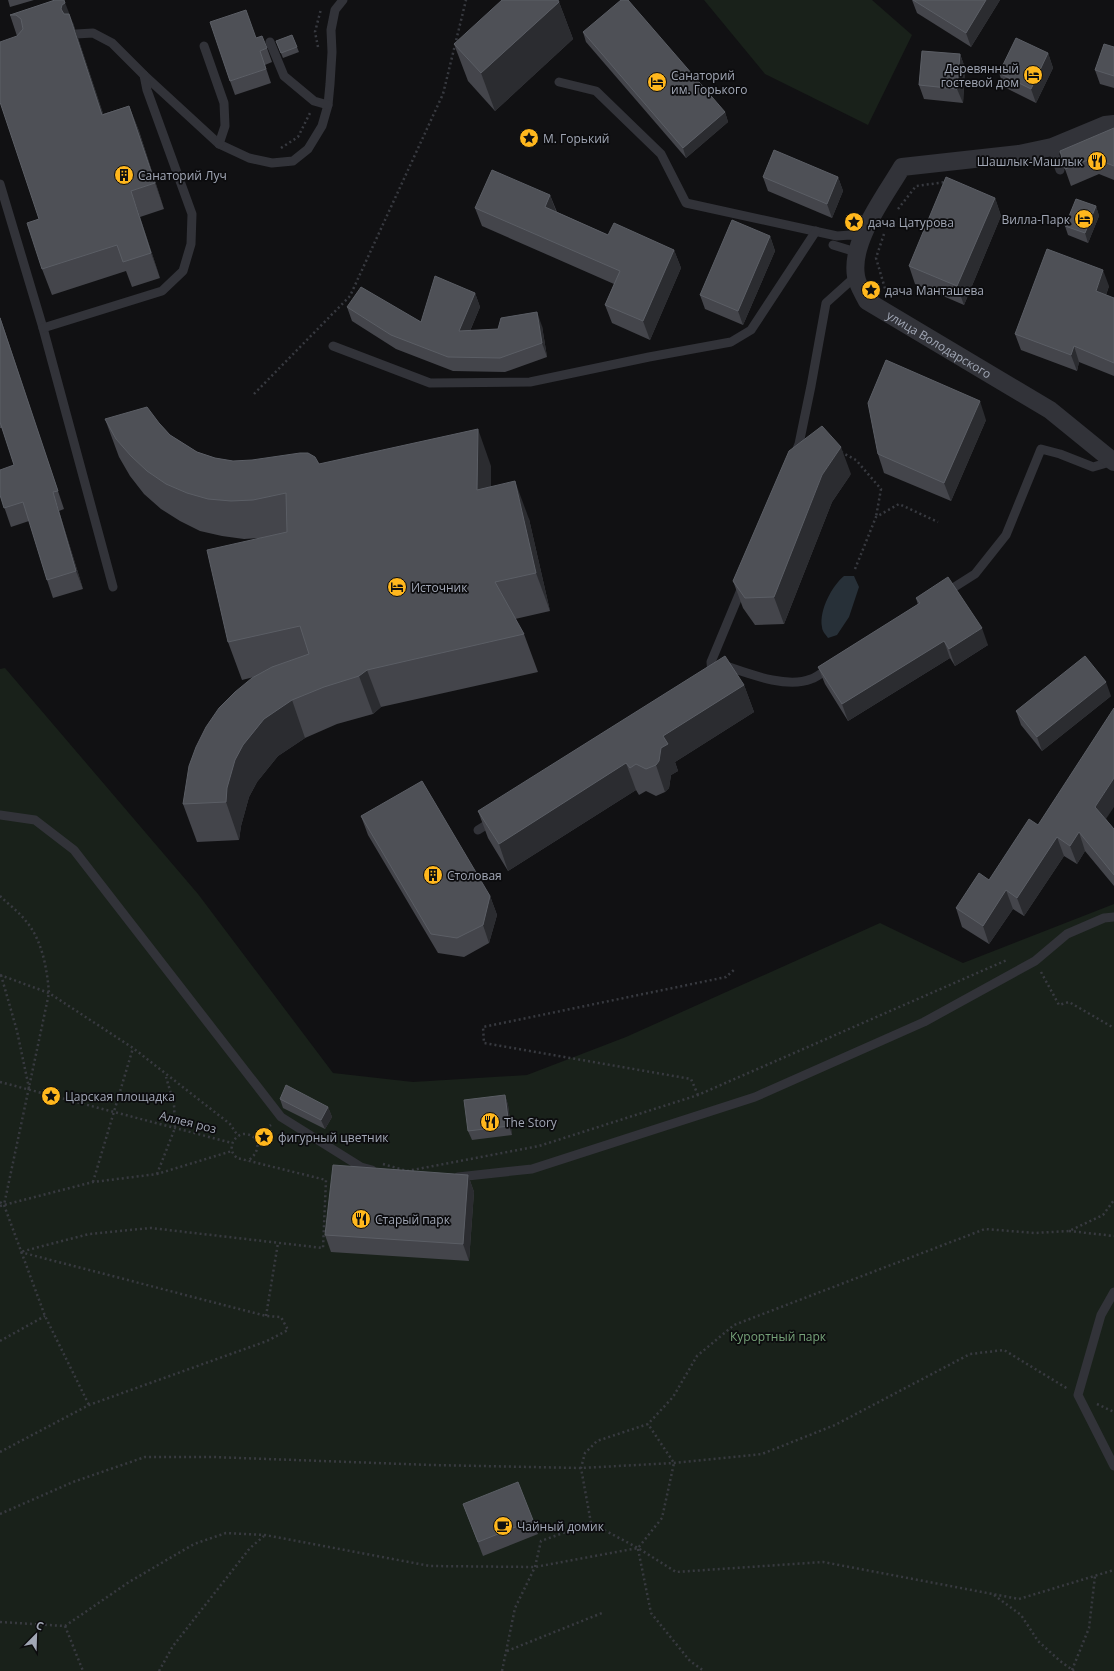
<svg xmlns="http://www.w3.org/2000/svg" width="1114" height="1671" font-family="'Open Sans',sans-serif">
  <style>
    .green { fill: #19211a }
    .water { fill: #273038 }
    .lines { fill: none; stroke-linecap: round; stroke-linejoin: round }
    .path { stroke: #383a40; stroke-width: 2.5; stroke-dasharray: 2 3; stroke-linecap: butt }
    .service { stroke: #323339; stroke-width: 9 }
    .minor { stroke: #323339; stroke-width: 18 }
    .wall { fill: #44454b }
    .shaded-wall { fill: #2b2c30 }
    .building { fill: #4e5056; stroke: #5b5e65 }
    .labels { text-anchor: middle; dominant-baseline: central; stroke-width: 3.5; stroke-linejoin: round; paint-order: stroke }
    .poi-label { font-size: 12px; fill: #a1a7b5; stroke: #0c0c0e; text-anchor: start }
    .street-label { font-size: 12px; fill: #a1a7b5; stroke: #0c0c0e }
    .park-label { font-size: 12px; fill: #76a379; stroke: #0c0c0e }
  </style>
  <rect width="100%" height="100%" fill="#111113"/>
  <!-- green -->
  <g class="green">
    <polygon points="704,0 872,0 912,35 868,125 765,74"/>
    <polygon points="5,668 198,894 333,1073 413,1082 527,1075 626,1037 880,923 963,963 1114,904 1114,1671 0,1671 0,669"/>
  </g>
  <!-- water -->
  <path class="water" d="M844,576H854L859,587L849,617L837,635L828,638C826,635 822,631 822,627C819,610 832,586 844,576Z"/>
  <g class="lines">
    <!-- path -->
    <g class="path">
      <polyline points="318,47 315,32 321,9"/>
      <polyline points="281,148 298,137 310,113"/>
      <polyline points="898,209 916,186 946,182"/>
      <polyline points="884,234 876,258 886,292"/>
      <polyline points="254,394 350,296 443,94 466,0"/>
      <polyline points="841,452 856,460 881,489 876,517"/>
      <polyline points="855,569 876,517 899,504 938,522"/>
      <path d="M0,896C8,904 18,911 25,920C42,939 47,968 49,993L4,1205"/>
      <polyline points="1041,972 1059,1005 1069,1002 1114,1028"/>
      <polyline points="0,975 49,993 133,1048 230,1124 238,1136"/>
      <polyline points="1,975 17,1031 29,1088"/>
      <polyline points="0,1082 232,1143"/>
      <polyline points="698,1095 691,1079 484,1043 483,1027 726,977 735,969"/>
      <polyline points="254,1138 271,1125"/>
      <polyline points="383,1164 407,1171 539,1146 698,1095 1007,960"/>
      <polyline points="157,1174 175,1128 174,1104 166,1077"/>
      <polyline points="93,1182 133,1048"/>
      <polyline points="0,1202 4,1205 45,1316 89,1405"/>
      <polyline points="0,1206 93,1182 157,1174 232,1151"/>
      <polyline points="1069,1231 1114,1236"/>
      <polyline points="266,1316 278,1243"/>
      <polyline points="0,1341 45,1316"/>
      <polyline points="1097,1404 1114,1412"/>
      <path d="M0,1452L89,1405L267,1341L288,1330L281,1317L266,1316L20,1252L89,1234L151,1228L323,1248L326,1180L237,1158C235,1156 232,1153 232,1150C230,1142 238,1133 246,1134C263,1137 259,1155 247,1161"/>
      <polyline points="0,1514 73,1482 145,1457 213,1457 431,1465 581,1468 674,1463 762,1454 835,1425 970,1354 1004,1350 1068,1389"/>
      <polyline points="591,1523 638,1548 676,1572 823,1562 1019,1599 1114,1570"/>
      <polyline points="638,1549 651,1613 690,1661 704,1671"/>
      <polyline points="994,1595 1021,1615 1038,1641 1060,1661 1074,1671"/>
      <polyline points="0,1622 65,1626 129,1582 194,1544 226,1533 265,1535 430,1566 535,1567 638,1548 662,1518 674,1463 648,1424"/>
      <polyline points="65,1626 83,1671"/>
      <polyline points="507,1651 602,1613"/>
      <polyline points="1072,1670 1089,1628 1095,1576"/>
      <polyline points="159,1671 173,1646 250,1548 264,1536"/>
      <polyline points="502,1671 515,1608 535,1567 541,1541 591,1523 581,1468 585,1453 597,1441 648,1424 673,1397 697,1356 734,1325 985,1229 1035,1233 1069,1231 1103,1215 1114,1200"/>
    </g>
    <!-- service -->
    <g class="service">
      <polyline points="76,34 93,33 112,43 144,75 219,144 249,158 272,163 293,161 308,149 322,126 328,105 330,84 332,52 331,30 335,10 343,0"/>
      <polyline points="270,42 284,76 314,101 328,105"/>
      <polyline points="204,46 224,103 225,126 219,144"/>
      <polyline points="559,82 596,91 661,154 686,203 837,236 850,235 861,238"/>
      <polyline points="1052,147 1060,170"/>
      <polyline points="0,184 43,328 113,587"/>
      <polyline points="833,245 856,252"/>
      <polyline points="43,328 162,291 183,271 191,244 192,214 147,90 144,75"/>
      <polyline points="333,346 430,383 530,382 649,357 731,342 751,330 816,231"/>
      <polyline points="795,454 799,444 811,386 826,303 856,276"/>
      <polyline points="945,593 975,574 1006,535 1041,449 1060,454 1093,467 1113,461"/>
      <path d="M723,665C747,673 786,689 811,679C818,677 824,671 830,667"/>
      <polyline points="712,676 711,662 743,585"/>
      <polyline points="0,815 35,820 74,850 281,1117 361,1167 372,1170"/>
      <polyline points="478,830 494,820"/>
      <polyline points="458,1177 532,1169 755,1097 924,1022 1035,961 1067,934 1104,918 1114,917"/>
      <polyline points="1114,1292 1101,1315 1078,1395 1114,1466"/>
    </g>
    <!-- minor -->
    <path class="minor" id="s1" d="M1114,124L1105,125L1052,147L1019,154L902,167C885,196 850,241 856,276C857,284 863,293 867,301L1050,410L1114,462"/>
  </g>
  <!-- wall -->
  <g class="wall">
    <polygon points="8,0 34,0 10,7"/>
    <polygon points="55,0 73,23 103,114 129,106 139,131 164,209 140,217 160,278 132,287 126,271 52,295 42,269 39,219 17,36 10,15"/>
    <polygon points="912,0 1000,0 971,47 917,13"/>
    <polygon points="559,2 573,39 495,111 468,81 454,44"/>
    <polygon points="583,32 725,112 728,122 686,158 586,42"/>
    <polygon points="292,35 299,52 283,58 276,41"/>
    <polygon points="256,38 267,48 272,62 265,65 271,83 235,95 230,81"/>
    <polygon points="1114,47 1114,88 1100,84 1095,70"/>
    <polygon points="1048,53 1053,68 1036,103 1004,87 999,73"/>
    <polygon points="960,54 965,68 963,103 924,99 919,85"/>
    <polygon points="1114,128 1114,180 1099,174 1071,186 1065,169"/>
    <polygon points="763,177 838,177 843,191 832,218 768,191"/>
    <polygon points="550,195 557,212 608,235 674,250 681,268 650,340 612,323 605,305 614,284 482,226 475,208"/>
    <polygon points="995,198 1001,216 964,305 915,284 909,266"/>
    <polygon points="1096,206 1099,216 1088,243 1068,235 1065,226"/>
    <polygon points="770,236 775,251 743,325 705,309 700,295"/>
    <polygon points="1109,286 1106,295 1114,298 1114,376 1079,362 1077,371 1021,350 1015,334"/>
    <polygon points="475,293 480,307 470,331 498,329 542,326 547,357 505,372 453,371 396,349 352,321 347,307 421,322"/>
    <polygon points="0,317 64,509 59,511 83,589 53,598 47,580 29,521 11,527 0,495 14,465 2,428 0,428"/>
    <polygon points="105,419 159,423 170,435 197,452 215,458 233,461 319,464 491,466 491,487 529,519 550,611 515,619 524,634 538,672 381,707 373,714 337,724 305,738 278,756 257,782 249,797 241,826 239,840 197,842 183,804 254,677 242,680 228,642 262,538 244,539 222,536 200,531 180,521 161,509 144,494 130,476 119,457"/>
    <polygon points="986,420 951,501 884,473 878,454"/>
    <polygon points="851,474 832,502 784,624 755,625 743,608 733,581"/>
    <polygon points="916,598 988,645 955,666 950,658 848,721 825,684 818,667 918,605"/>
    <polygon points="744,685 754,712 675,762 678,771 671,775 669,788 665,792 656,796 646,791 639,795 636,790 508,871 488,838 478,811"/>
    <polygon points="1111,696 1042,751 1021,725 1016,711"/>
    <polygon points="361,816 490,896 497,915 489,943 464,957 438,953 368,835"/>
    <polygon points="1106,819 1114,829 1114,886 1085,851 1077,864 1064,856 1024,916 1013,909 989,944 962,927 956,908 989,880 1038,825"/>
    <polygon points="505,1095 508,1105 512,1135 472,1140 468,1131"/>
    <polygon points="280,1099 328,1107 332,1117 325,1129 283,1108"/>
    <polygon points="468,1175 474,1192 469,1261 331,1252 325,1235"/>
    <polygon points="463,1504 533,1520 538,1534 483,1556"/>
  </g>
  <!-- shaded-wall -->
  <g class="shaded-wall">
    <polygon points="64,0 73,23 112,140 61,9 62,5"/>
    <polygon points="986,0 1000,0 971,47 966,33"/>
    <polygon points="559,2 573,39 495,111 481,73"/>
    <polygon points="1048,53 1053,68 1036,103 1031,89"/>
    <polygon points="960,54 965,68 963,103 957,89"/>
    <polygon points="129,106 139,131 164,209 155,183"/>
    <polygon points="725,112 728,122 686,158 683,148"/>
    <polygon points="838,177 843,191 832,218 827,204"/>
    <polygon points="131,191 140,217 160,278 151,253"/>
    <polygon points="550,195 557,214 545,207"/>
    <polygon points="995,198 1001,216 964,305 957,286"/>
    <polygon points="1096,206 1099,216 1088,243 1085,233"/>
    <polygon points="770,236 775,251 743,325 738,311"/>
    <polygon points="674,250 681,268 650,340 643,321"/>
    <polygon points="1103,270 1109,286 1102,307 1096,291"/>
    <polygon points="475,293 480,307 464,345 459,331"/>
    <polygon points="537,312 542,326 547,357 542,343"/>
    <polygon points="0,317 64,509 58,491 0,318"/>
    <polygon points="1074,346 1079,362 1077,371 1071,355"/>
    <polygon points="980,401 986,420 951,501 944,483"/>
    <polygon points="478,429 491,466 491,528 477,490"/>
    <polygon points="841,447 851,474 832,502 784,624 774,597 822,475"/>
    <polygon points="515,481 529,519 550,611 536,573"/>
    <polygon points="53,492 59,511 83,589 76,571"/>
    <polygon points="982,628 988,645 955,666 949,649"/>
    <polygon points="944,641 950,658 848,721 842,704"/>
    <polygon points="367,670 381,707 373,714 359,676"/>
    <polygon points="1106,682 1111,696 1042,751 1037,737"/>
    <polygon points="744,685 754,712 675,762 678,771 671,775 669,788 665,792 656,765 663,736"/>
    <polygon points="292,700 305,738 278,756 257,782 249,797 241,826 239,840 226,802 227,788 235,760 243,745 264,719"/>
    <polygon points="626,763 636,790 508,871 499,844"/>
    <polygon points="1114,778 1114,807 1102,825 1095,807"/>
    <polygon points="1079,832 1085,851 1077,864 1070,846"/>
    <polygon points="1057,837 1064,856 1024,916 1017,898"/>
    <polygon points="1006,890 1013,909 989,944 983,926"/>
    <polygon points="490,896 497,915 489,943 483,925"/>
    <polygon points="505,1095 508,1105 512,1135 509,1126"/>
    <polygon points="328,1107 332,1117 325,1129 321,1120"/>
    <polygon points="468,1175 474,1192 469,1261 463,1244"/>
  </g>
  <!-- building -->
  <g class="building">
    <polygon points="55,0 64,0 65,3 62,5 61,9 64,14 69,14 102,115 129,106 155,183 131,191 151,253 123,262 117,245 42,269 27,223 39,219 0,102 0,42 17,36 23,29 21,19 16,15 10,15"/>
    <polygon points="502,0 558,0 559,2 481,73 454,44"/>
    <polygon points="621,0 628,0 725,112 683,148 583,32"/>
    <polygon points="913,0 986,0 966,33"/>
    <polygon points="246,10 256,38 262,36 267,48 260,51 266,69 230,81 210,22"/>
    <polygon points="292,35 297,47 281,53 276,41"/>
    <polygon points="1016,38 1048,53 1031,89 999,73"/>
    <polygon points="1104,44 1114,47 1114,76 1095,70"/>
    <polygon points="922,51 960,54 957,89 919,85"/>
    <polygon points="1114,128 1114,166 1093,158 1065,169 1060,151"/>
    <polygon points="774,150 838,177 827,204 763,177"/>
    <polygon points="492,170 550,195 545,207 608,235 614,223 674,250 643,321 605,305 620,271 475,208"/>
    <polygon points="946,177 995,198 957,286 909,266"/>
    <polygon points="1076,199 1096,206 1085,233 1065,226"/>
    <polygon points="732,220 770,236 738,311 700,295"/>
    <polygon points="1047,249 1103,270 1096,291 1114,298 1114,363 1074,346 1071,355 1015,334"/>
    <polygon points="435,276 475,293 459,331 498,329 501,318 537,312 542,343 500,358 448,357 391,335 347,307 361,287 421,322"/>
    <polygon points="0,318 58,491 53,492 76,571 47,580 23,502 4,508 0,495 0,470 14,465 0,422"/>
    <polygon points="886,360 980,401 944,483 878,454 868,403"/>
    <polygon points="147,407 159,423 170,435 197,452 215,458 233,461 252,460 300,453 308,453 315,457 319,464 478,429 477,490 515,481 536,573 495,582 524,634 367,670 359,676 324,687 292,700 264,719 243,745 235,760 227,788 226,802 183,804 189,766 196,747 206,727 219,708 235,692 252,678 272,667 309,654 300,626 228,642 207,550 287,532 286,493 253,500 231,501 208,499 187,493 166,484 147,471 131,456 116,439 105,419"/>
    <polygon points="822,426 841,447 822,475 774,597 745,598 733,581 789,451"/>
    <polygon points="948,577 982,628 949,649 944,641 842,704 818,667 920,603 916,598"/>
    <polygon points="725,656 744,685 663,736 668,744 661,748 659,761 656,765 646,769 636,764 630,768 626,763 499,844 478,811"/>
    <polygon points="1085,656 1106,682 1037,737 1016,711"/>
    <polygon points="1114,708 1114,778 1095,807 1114,829 1114,875 1079,832 1070,846 1057,837 1017,898 1006,890 983,926 956,908 979,873 989,880 1029,819 1038,825"/>
    <polygon points="422,781 490,896 483,925 457,938 431,934 361,816"/>
    <polygon points="286,1085 328,1107 321,1120 280,1099"/>
    <polygon points="505,1095 509,1126 468,1131 464,1100"/>
    <polygon points="333,1165 468,1175 463,1244 325,1235"/>
    <polygon points="518,1482 533,1520 478,1542 463,1504"/>
  </g>
  <!-- icons -->
  <defs>
    <symbol id="hotel-disc" viewBox="-11 -11 22 22"><circle r="9.5" fill="#ffb71d" stroke="#0c0c0e"/><path d="M-6-4.5h1.5V1H6V5H4.5V3h-9V5H-6ZM-4 0a1.8 1.8 0 1 1 3.6 0ZM.5 0V-2.5h3Q6-2.5 6 0Z" fill="#111"/></symbol>
    <symbol id="sight-disc" viewBox="-11 -11 22 22"><circle r="9.5" fill="#ffb71d" stroke="#0c0c0e"/><path d="M0-6L1.8-2.2L6-1.7L2.9 1.2L3.7 5.4L0 3.3L-3.7 5.4L-2.9 1.2L-6-1.7L-1.8-2.2Z" fill="#111"/></symbol>
    <symbol id="restaurant-disc" viewBox="-11 -11 22 22"><circle r="9.5" fill="#ffb71d" stroke="#0c0c0e"/><path d="M-5-6h1v4h1v-4h1v4h1v-4h1v5L-1.5 .5V6h-2V.5L-5-1ZM5-6V6H3V1.5H1.5Q1.5-4 5-6Z" fill="#111"/></symbol>
    <symbol id="building-disc" viewBox="-11 -11 22 22"><circle r="9.5" fill="#ffb71d" stroke="#0c0c0e"/><path d="M-4-6H4V6H1V3H-1V6H-4ZM-2.5-4.3h1.7v1.8h-1.7ZM.8-4.3h1.7v1.8H.8ZM-2.5-1h1.7V.8h-1.7ZM.8-1h1.7V.8H.8Z" fill="#111"/></symbol>
    <symbol id="cafe-disc" viewBox="-11 -11 22 22"><circle r="9.5" fill="#ffb71d" stroke="#0c0c0e"/><path d="M-5.5-4.5H6V0H3Q3 3.5 0 3.5H-2.5Q-5.5 3.5-5.5 0ZM3-3.2v2h1.7v-2ZM-6 4.5H4V6H-6Z" fill="#111"/></symbol>
  </defs>
  <g fill-rule="evenodd">
    <use href="#hotel-disc" x="1022" y="64" width="22" height="22"/>
    <use href="#hotel-disc" x="646" y="71" width="22" height="22"/>
    <use href="#sight-disc" x="518" y="127" width="22" height="22"/>
    <use href="#restaurant-disc" x="1086" y="150" width="22" height="22"/>
    <use href="#building-disc" x="113" y="164" width="22" height="22"/>
    <use href="#hotel-disc" x="1073" y="208" width="22" height="22"/>
    <use href="#sight-disc" x="843" y="211" width="22" height="22"/>
    <use href="#sight-disc" x="860" y="279" width="22" height="22"/>
    <use href="#hotel-disc" x="386" y="576" width="22" height="22"/>
    <use href="#building-disc" x="422" y="864" width="22" height="22"/>
    <use href="#sight-disc" x="40" y="1085" width="22" height="22"/>
    <use href="#restaurant-disc" x="479" y="1111" width="22" height="22"/>
    <use href="#sight-disc" x="253" y="1126" width="22" height="22"/>
    <use href="#restaurant-disc" x="350" y="1208" width="22" height="22"/>
    <use href="#cafe-disc" x="492" y="1515" width="22" height="22"/>
  </g>
  <g class="labels">
    <!-- poi labels -->
    <g class="poi-label">
      <text x="1019" y="68" text-anchor="end">Деревянный<tspan x="1019" dy="14">гостевой дом</tspan></text>
      <text x="671" y="75">Санаторий<tspan x="671" dy="14">им. Горького</tspan></text>
      <text x="543" y="138">М. Горький</text>
      <text x="1083" y="161" text-anchor="end">Шашлык-Машлык</text>
      <text x="138" y="175">Cанаторий Луч</text>
      <text x="1070" y="219" text-anchor="end">Вилла-Парк</text>
      <text x="868" y="222">дача Цатурова</text>
      <text x="885" y="290">дача Манташева</text>
      <text x="411" y="587">Источник</text>
      <text x="447" y="875">Столовая</text>
      <text x="65" y="1096">Царская площадка</text>
      <text x="504" y="1122">The Story</text>
      <text x="278" y="1137">фигурный цветник</text>
      <text x="375" y="1219">Старый парк</text>
      <text x="517" y="1526">Чайный домик</text>
    </g>
    <!-- street labels -->
    <g class="street-label">
      <text stroke="none"><textPath href="#s1" startOffset="450">улица Володарского</textPath></text>
      <text transform="translate(188 1122) rotate(14)">Аллея роз</text>
    </g>
    <!-- park labels -->
    <g class="park-label">
      <text x="778" y="1336">Курортный парк</text>
    </g>
  </g>
  <!-- north arrow -->
  <g transform="translate(36 1635) rotate(23)" stroke="#0c0c0e" stroke-width="3" paint-order="stroke">
  <path d="M0-3L7 15L0 10L-7 15Z" fill="#a1a7b5"/>
  <text y="-6" font-size="11" font-weight="bold" text-anchor="middle" fill="#a1a7b5">С</text>
  </g>
</svg>
